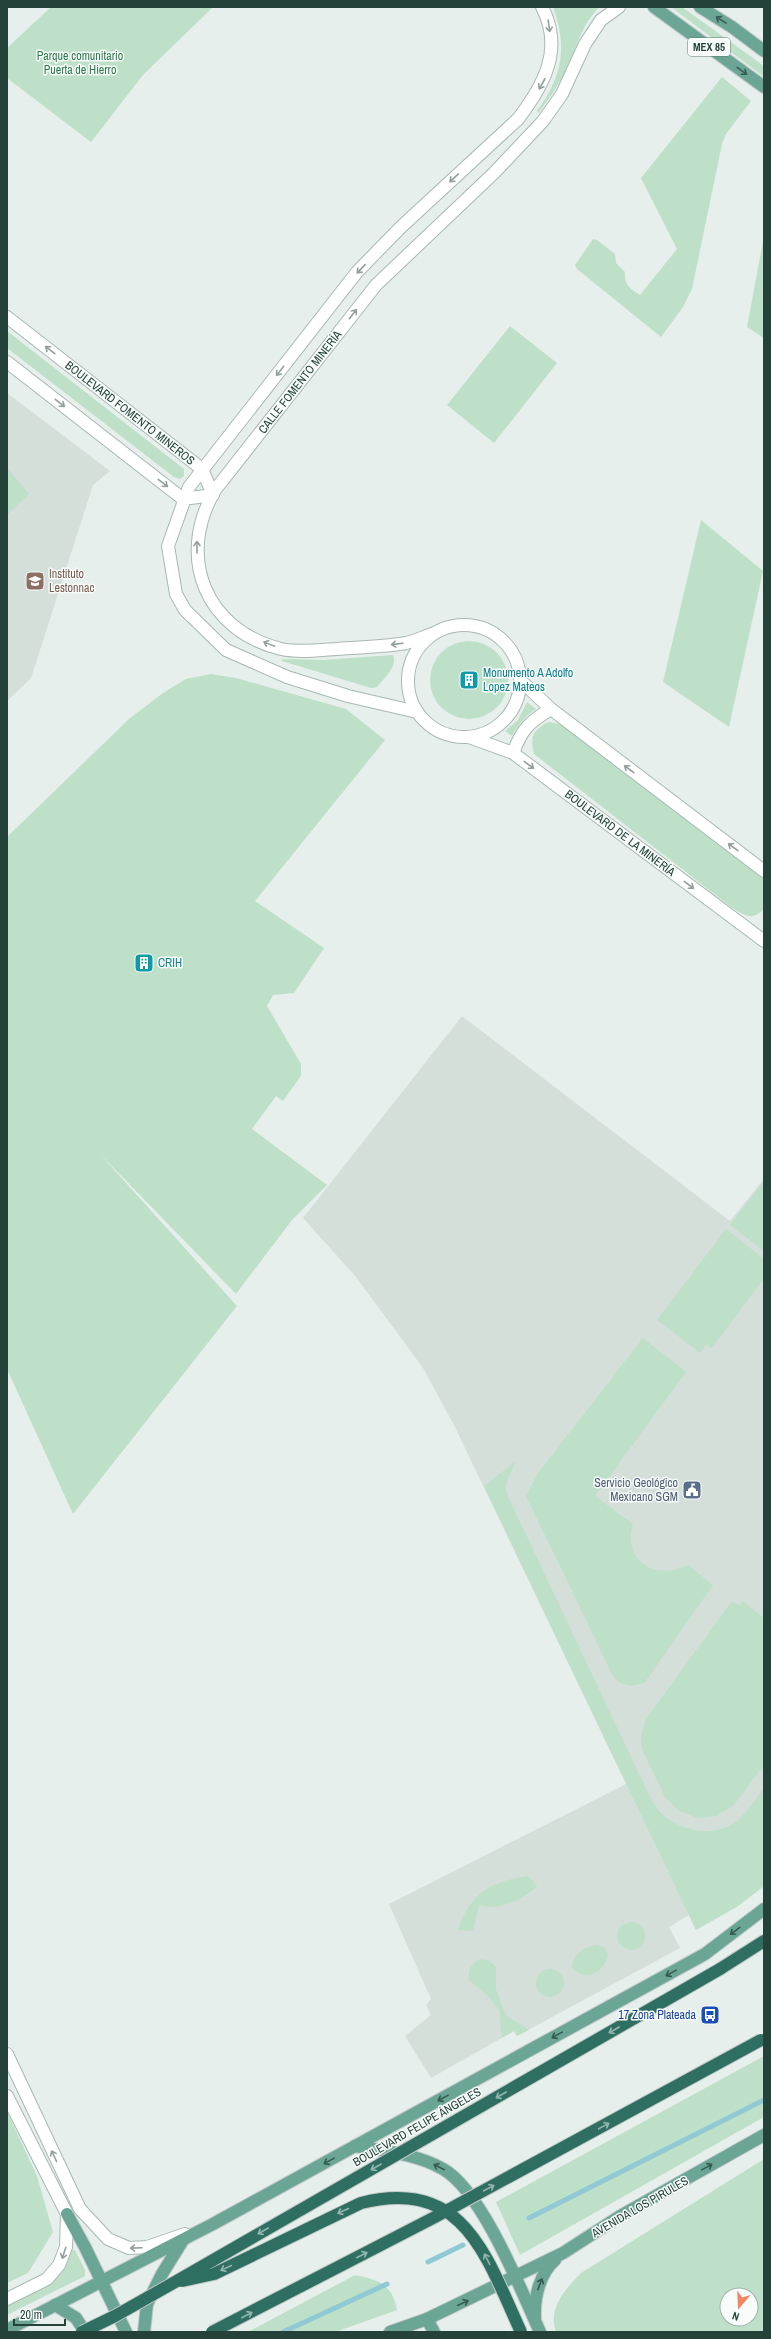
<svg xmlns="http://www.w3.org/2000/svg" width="771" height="2339" font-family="'Archivo Narrow',sans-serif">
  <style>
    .built { fill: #d4dfda }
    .green { fill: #bfe0c8; fill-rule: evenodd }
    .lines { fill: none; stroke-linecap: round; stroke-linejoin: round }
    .stream { stroke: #8ec9d4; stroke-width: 5 }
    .minor-casing { stroke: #a8b8b2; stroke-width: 14 }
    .major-casing { stroke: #c2cac8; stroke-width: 14 }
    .highway-casing { stroke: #c2cac8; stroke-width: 14 }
    .minor { stroke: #fff; stroke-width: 12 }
    .major { stroke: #6aa596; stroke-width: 12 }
    .highway { stroke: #2f6f62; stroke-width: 12 }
    .highway-bridge-casing { stroke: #c2cac8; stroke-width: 14; stroke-linecap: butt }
    .highway-bridge { stroke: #2f6f62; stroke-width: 12 }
    .oneway { stroke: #365b51 }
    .oneway2 { stroke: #92a09c }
    .oneway3 { stroke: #93b5ae }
    .labels { text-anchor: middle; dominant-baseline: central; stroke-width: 3; stroke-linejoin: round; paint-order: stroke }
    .shield { fill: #f7fbf9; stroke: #637a73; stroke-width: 1 }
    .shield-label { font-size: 11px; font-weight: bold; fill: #24423a }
    .park-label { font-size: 12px; fill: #2d7a4b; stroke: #f7fbf9 }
    .street-label { font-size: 12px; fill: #24423a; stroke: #f7fbf9 }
    .education-label { font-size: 12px; fill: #785e54; stroke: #f7fbf9; text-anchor: start }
    .culture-label { font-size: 12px; fill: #0d838f; stroke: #f7fbf9; text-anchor: start }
    .service-label { font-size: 12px; fill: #4e5e75; stroke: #f7fbf9; text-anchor: end }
    .transit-label { font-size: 12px; fill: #164399; stroke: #f7fbf9; text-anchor: end }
  </style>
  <rect width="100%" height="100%" fill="#e6efeb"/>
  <!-- built -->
  <g class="built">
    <polygon points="7,393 110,471 93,485 31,678 7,701"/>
    <polygon points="462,1016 730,1221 764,1179 764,1886 738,1906 696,1930 689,1915 669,1927 680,1948 517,2036 514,2031 431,2078 405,2036 431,2015 426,2005 431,1999 389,1904 626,1784 454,1425 423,1368 356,1277 303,1218"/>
  </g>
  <!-- green -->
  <g class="green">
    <polygon points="51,7 213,7 143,75 91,142 7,78 7,48"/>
    <path d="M553,7H600C582,23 577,47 566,69C559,85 549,99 538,113L537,111C562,77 568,47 553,7Z"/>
    <polygon points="671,7 682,7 764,66 764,77"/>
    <path d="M722,77L751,101L726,134L722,144L692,289L683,307L661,337L577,269L575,265L593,239L597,240L615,254L616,263L625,272C624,285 630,288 640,295L677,249L641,178Z"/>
    <polygon points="764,236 764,338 747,327"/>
    <polygon points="510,326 557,363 494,443 447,405"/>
    <polygon points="7,331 184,469 184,476 180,479 174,477 7,348"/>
    <polygon points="7,468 29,494 7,515"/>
    <polygon points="701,520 763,571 729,727 663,682"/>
    <circle cx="469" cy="680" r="39"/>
    <path d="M393,655C398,667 384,678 377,687L371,688L282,661V659L323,660Z"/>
    <polygon points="211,674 236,678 346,709 385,740 255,901 324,948 294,993 273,995 267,1006 301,1064 301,1076 283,1101 276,1096 252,1129 327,1185 292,1220 236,1294 100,1154 237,1306 73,1514 7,1369 7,837 130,718 163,693 186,679"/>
    <path d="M527,702L536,709C525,716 518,725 512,736L505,731L518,720Z"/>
    <path d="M548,722L560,724L570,730L764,878V909C751,922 745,915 731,907L534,754C530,737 532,731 548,722Z"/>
    <polygon points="764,1181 764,1251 730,1225"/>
    <polygon points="726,1229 764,1259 764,1278 712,1348 706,1345 700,1353 657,1320"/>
    <path d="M643,1338L686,1372L595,1496L633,1524C622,1562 656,1581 688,1565L713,1585L645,1682C631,1688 623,1687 613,1676L526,1496L538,1473Z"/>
    <path d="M516,1461L506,1484V1492L650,1797C654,1802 656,1808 660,1812C679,1831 711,1838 734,1823C746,1815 755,1799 764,1788V1886L738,1906L696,1930L484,1486Z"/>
    <polygon points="732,1601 739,1606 743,1601 764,1618 764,1765 733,1806 716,1816 697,1818 678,1810 665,1797 642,1749 641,1735 646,1719"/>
    <path d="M529,1876L537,1887C520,1900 501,1911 479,1905L473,1931L458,1930C470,1893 491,1881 529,1876Z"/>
    <circle cx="631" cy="1936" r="14"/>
    <path d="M598,1945L605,1948L608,1954C606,1972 584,1984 572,1967C573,1953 585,1946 598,1945Z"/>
    <path d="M483,1959L491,1962L496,1967V1989L503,2008L508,2017L529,2030L517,2036L514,2031L502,2038L499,2010L490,1998L469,1980C468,1968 472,1961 483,1959Z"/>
    <circle cx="550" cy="1983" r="14"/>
    <polygon points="764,2056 764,2117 520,2255 496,2202"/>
    <polygon points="7,2112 37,2176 53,2232 28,2273 7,2283"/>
    <path d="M764,2159V2332H556C547,2309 566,2288 581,2273ZM727,2295H751V2319H727Z"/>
    <path d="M70,2250H75L85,2270V2276L7,2315V2306C38,2290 58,2285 70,2250Z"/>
    <path d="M355,2275C379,2280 392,2284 397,2310L335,2332H248Z"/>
  </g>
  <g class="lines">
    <!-- stream -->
    <g class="stream">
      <polyline points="529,2218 764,2100"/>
      <polyline points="428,2262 463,2245"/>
      <polyline points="283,2332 387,2284"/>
    </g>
    <defs>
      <g id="minor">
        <polyline points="7,317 202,469 213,495 183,499 7,362"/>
        <circle cx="464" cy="681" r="56"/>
        <path d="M435,633C425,636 416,641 406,643C383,647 359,647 336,649C319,650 299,653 281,649C205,630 176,557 215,490L376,285L495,172L543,121L562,94L585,44L601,20L619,7"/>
        <polyline points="520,680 551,709 764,871"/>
        <path d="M417,712L348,696L287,677L226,650L185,610L176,594L168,546L189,487L357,272L401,227L518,119C544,85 564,49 542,7"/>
        <polyline points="469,737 513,753 764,941"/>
        <path d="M513,753C522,729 529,722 551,709"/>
        <polyline points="7,2054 80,2209 108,2239 129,2248 147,2247 185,2234"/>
        <polyline points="7,2096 67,2214 66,2247 59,2265 47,2279 7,2299"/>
      </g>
      <g id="major">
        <polyline points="654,7 764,87"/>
        <polyline points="700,7 732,27 764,51"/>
        <path d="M355,2146C384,2151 417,2154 443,2169C482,2191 521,2290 540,2332"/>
        <polyline points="67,2214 85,2247 126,2332"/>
        <polyline points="55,2305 76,2318 85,2332"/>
        <path d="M535,2317C534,2297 540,2273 555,2260"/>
        <polyline points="427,2319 434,2332"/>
        <polyline points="7,2330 213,2224 705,1954 764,1909"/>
        <polyline points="144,2332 147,2304 162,2274 183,2240"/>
        <polyline points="390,2332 427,2319 563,2253 622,2215 764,2135"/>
      </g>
      <polyline id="highway" points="720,1969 764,1941"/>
    </defs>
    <!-- minor casing -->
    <use href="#minor" class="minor-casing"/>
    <!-- major casing -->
    <use href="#major" class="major-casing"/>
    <!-- highway casing -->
    <use href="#highway" class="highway-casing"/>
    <!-- minor -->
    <use href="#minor" class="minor"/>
    <!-- major -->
    <use href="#major" class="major"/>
    <!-- highway -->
    <use href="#highway" class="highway"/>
    <defs>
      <g id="highway-bridge">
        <path d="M182,2281L214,2274L361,2203C464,2177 486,2256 521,2332"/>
        <polyline points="82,2332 115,2316 175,2282 720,1969"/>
        <polyline points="212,2332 435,2217 761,2040"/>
      </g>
    </defs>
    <!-- highway-bridge casing -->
    <use href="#highway-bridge" class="highway-bridge-casing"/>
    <!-- highway-bridge -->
    <use href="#highway-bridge" class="highway-bridge"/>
  </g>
  <!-- one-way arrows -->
  <defs><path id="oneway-shaft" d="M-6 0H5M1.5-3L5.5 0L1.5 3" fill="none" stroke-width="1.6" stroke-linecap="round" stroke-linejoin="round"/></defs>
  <g class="oneway">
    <use href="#oneway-shaft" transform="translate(721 20) rotate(-148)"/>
    <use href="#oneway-shaft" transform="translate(742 71) rotate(36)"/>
    <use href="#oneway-shaft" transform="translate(735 1931) rotate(143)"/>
    <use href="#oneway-shaft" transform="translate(671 1973) rotate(151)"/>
    <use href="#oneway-shaft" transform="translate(557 2035) rotate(151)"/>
    <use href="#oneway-shaft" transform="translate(443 2098) rotate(151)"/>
    <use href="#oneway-shaft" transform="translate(329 2161) rotate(151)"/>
    <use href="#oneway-shaft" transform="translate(439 2167) rotate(-153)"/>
    <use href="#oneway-shaft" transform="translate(707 2167) rotate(-29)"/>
    <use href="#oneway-shaft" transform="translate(540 2284) rotate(-69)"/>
    <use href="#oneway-shaft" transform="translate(463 2303) rotate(-25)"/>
  </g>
  <g class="oneway2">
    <use href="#oneway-shaft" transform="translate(549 26) rotate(82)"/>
    <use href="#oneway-shaft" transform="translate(542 84) rotate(119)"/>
    <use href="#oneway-shaft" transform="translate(454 178) rotate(137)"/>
    <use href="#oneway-shaft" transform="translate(361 269) rotate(133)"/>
    <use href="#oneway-shaft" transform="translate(353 314) rotate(-52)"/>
    <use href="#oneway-shaft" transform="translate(50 350) rotate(-142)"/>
    <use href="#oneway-shaft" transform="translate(280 371) rotate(128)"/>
    <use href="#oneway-shaft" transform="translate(60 403) rotate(38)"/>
    <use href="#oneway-shaft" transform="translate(163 483) rotate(38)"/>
    <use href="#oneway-shaft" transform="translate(197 547) rotate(-90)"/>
    <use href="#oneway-shaft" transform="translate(269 644) rotate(-158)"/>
    <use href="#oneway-shaft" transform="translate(397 644) rotate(173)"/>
    <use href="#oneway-shaft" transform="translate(529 765) rotate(37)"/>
    <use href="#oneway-shaft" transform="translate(629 769) rotate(-143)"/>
    <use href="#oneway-shaft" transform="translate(733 847) rotate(-143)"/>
    <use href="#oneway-shaft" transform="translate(689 885) rotate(37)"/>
    <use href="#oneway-shaft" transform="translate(54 2156) rotate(-115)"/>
    <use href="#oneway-shaft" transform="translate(136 2248) rotate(178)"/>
    <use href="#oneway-shaft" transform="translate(64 2253) rotate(108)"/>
  </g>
  <g class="oneway3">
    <use href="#oneway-shaft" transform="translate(614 2030) rotate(150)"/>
    <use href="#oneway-shaft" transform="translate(501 2095) rotate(150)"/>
    <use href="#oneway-shaft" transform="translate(604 2126) rotate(-28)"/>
    <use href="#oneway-shaft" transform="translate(376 2167) rotate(150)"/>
    <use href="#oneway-shaft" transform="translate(489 2188) rotate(-28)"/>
    <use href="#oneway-shaft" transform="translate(343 2211) rotate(156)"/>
    <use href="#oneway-shaft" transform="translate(263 2231) rotate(150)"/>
    <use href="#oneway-shaft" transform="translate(362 2255) rotate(-27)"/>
    <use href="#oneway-shaft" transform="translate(487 2259) rotate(-117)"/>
    <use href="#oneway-shaft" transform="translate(226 2268) rotate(155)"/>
    <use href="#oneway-shaft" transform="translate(247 2315) rotate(-27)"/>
  </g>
  <!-- icons -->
  <defs>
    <symbol id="school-square" viewBox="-11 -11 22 22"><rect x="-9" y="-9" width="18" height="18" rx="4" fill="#8d6e63" stroke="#f7fbf9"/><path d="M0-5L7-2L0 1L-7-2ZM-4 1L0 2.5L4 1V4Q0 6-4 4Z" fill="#fff"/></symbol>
    <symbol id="building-square" viewBox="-11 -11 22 22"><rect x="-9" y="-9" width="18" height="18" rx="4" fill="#0f9aa8" stroke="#f7fbf9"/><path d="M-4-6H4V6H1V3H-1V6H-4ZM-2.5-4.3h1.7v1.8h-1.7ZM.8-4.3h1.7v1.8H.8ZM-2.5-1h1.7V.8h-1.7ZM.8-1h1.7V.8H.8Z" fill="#fff"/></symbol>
    <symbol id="civic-square" viewBox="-11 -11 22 22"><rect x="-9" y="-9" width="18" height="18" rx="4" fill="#5c6f8a" stroke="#f7fbf9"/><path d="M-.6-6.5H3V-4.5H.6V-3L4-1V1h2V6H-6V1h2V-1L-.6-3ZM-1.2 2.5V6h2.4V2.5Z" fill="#fff"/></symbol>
    <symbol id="bus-square" viewBox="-11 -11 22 22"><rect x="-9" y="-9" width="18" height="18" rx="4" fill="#1a4fb4" stroke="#f7fbf9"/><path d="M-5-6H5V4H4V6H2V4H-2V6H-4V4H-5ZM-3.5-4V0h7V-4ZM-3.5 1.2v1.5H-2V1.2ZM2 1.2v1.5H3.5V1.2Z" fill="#fff"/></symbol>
  </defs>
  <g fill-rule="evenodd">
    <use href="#school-square" x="24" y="570" width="22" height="22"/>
    <use href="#building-square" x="458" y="669" width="22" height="22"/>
    <use href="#building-square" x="133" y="952" width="22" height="22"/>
    <use href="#civic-square" x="681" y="1479" width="22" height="22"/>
    <use href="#bus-square" x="699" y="2004" width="22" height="22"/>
  </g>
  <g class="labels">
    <!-- shield labels -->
    <rect class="shield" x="688" y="38" width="42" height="18" rx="3"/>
    <g class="shield-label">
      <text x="709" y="47">MEX 85</text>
    </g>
    <!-- park labels -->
    <g class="park-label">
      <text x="80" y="56">Parque comunitario<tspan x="80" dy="14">Puerta de Hierro</tspan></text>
    </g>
    <!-- street labels -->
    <g class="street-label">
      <text transform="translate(300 382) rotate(-52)">CALLE FOMENTO MINERÍA</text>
      <text transform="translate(130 413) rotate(38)">BOULEVARD FOMENTO MINEROS</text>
      <text transform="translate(620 833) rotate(37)">BOULEVARD DE LA MINERÍA</text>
      <text transform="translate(417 2127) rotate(-30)">BOULEVARD FELIPE ÁNGELES</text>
      <text transform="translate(640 2207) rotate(-30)">AVENIDA LOS PIRULES</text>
    </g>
    <!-- education labels -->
    <g class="education-label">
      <text x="49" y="574">Instituto<tspan x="49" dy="14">Lestonnac</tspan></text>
    </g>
    <!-- culture labels -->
    <g class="culture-label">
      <text x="483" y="673">Monumento A Adolfo<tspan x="483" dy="14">Lopez Mateos</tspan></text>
      <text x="158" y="963">CRIH</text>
    </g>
    <!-- service labels -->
    <g class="service-label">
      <text x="678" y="1483">Servicio Geológico<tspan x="678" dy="14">Mexicano SGM</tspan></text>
    </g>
    <!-- transit labels -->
    <g class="transit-label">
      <text x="696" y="2015">17 Zona Plateada</text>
    </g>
  </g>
  <!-- border -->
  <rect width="771" height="2339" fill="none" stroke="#24423a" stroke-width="16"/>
  <!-- north arrow -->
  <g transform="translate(739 2307) rotate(199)"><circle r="19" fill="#f7fbf9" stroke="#a3b1ad"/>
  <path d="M0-3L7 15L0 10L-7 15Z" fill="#f4845f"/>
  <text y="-6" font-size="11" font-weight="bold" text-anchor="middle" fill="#24423a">N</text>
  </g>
  <!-- scale -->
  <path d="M14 2319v6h51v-6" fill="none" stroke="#24423a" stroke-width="2"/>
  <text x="20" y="2319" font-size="12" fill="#24423a" stroke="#f7fbf9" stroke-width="3" paint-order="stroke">20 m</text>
</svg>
